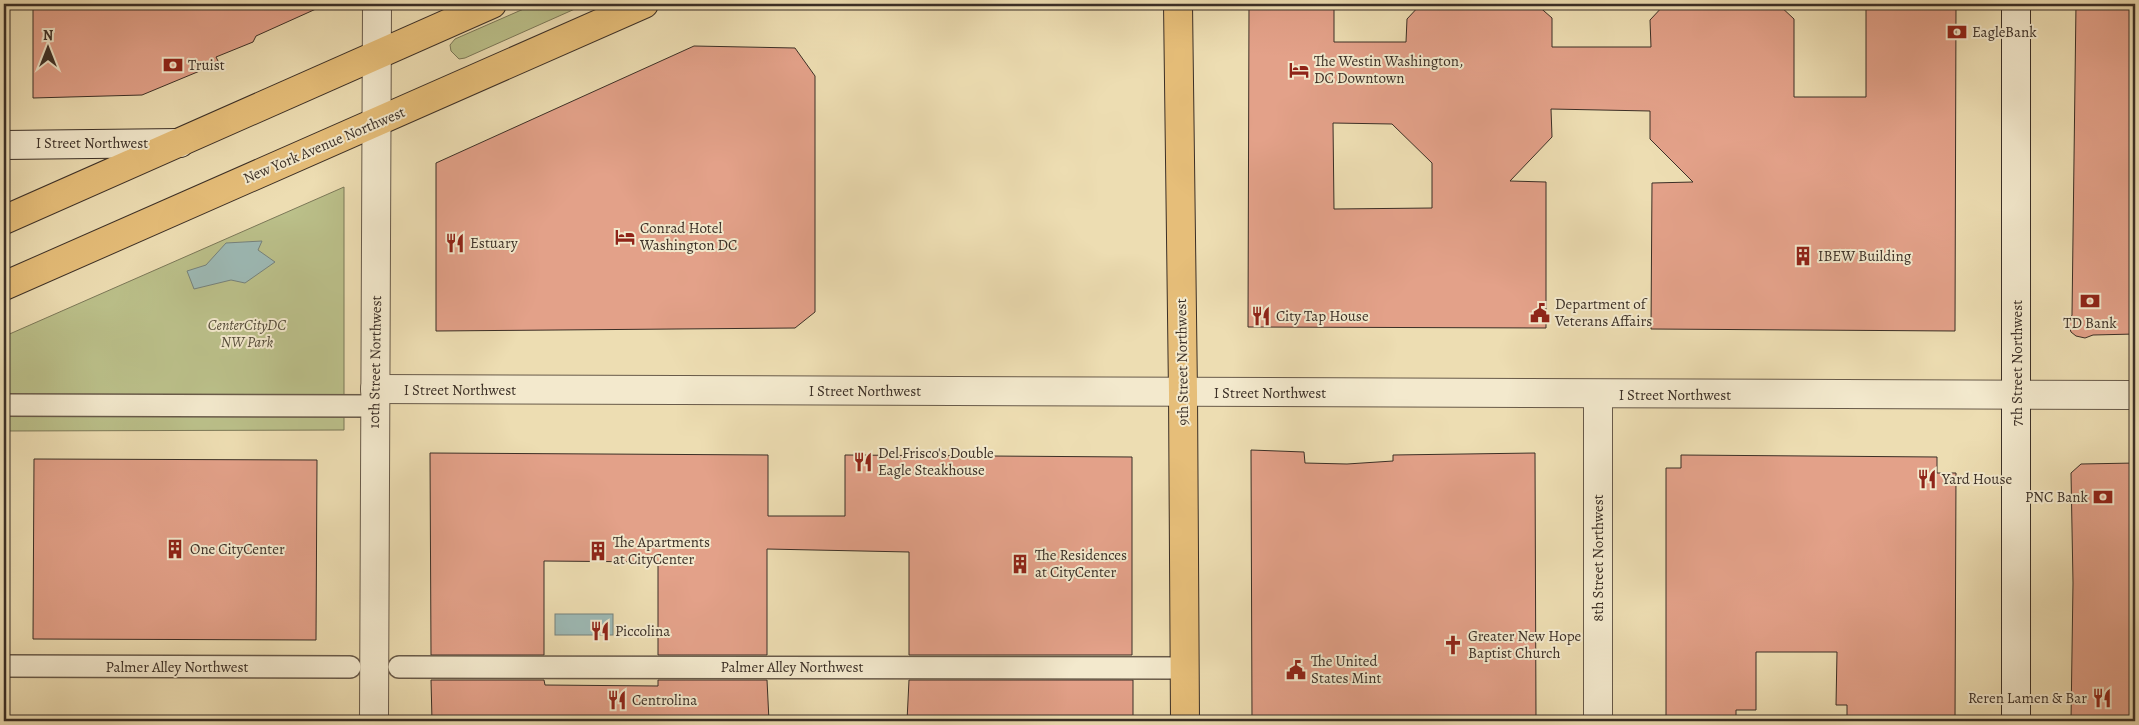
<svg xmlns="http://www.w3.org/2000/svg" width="2139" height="725" font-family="Alegreya,serif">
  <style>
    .green { fill: #bbc08a; stroke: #7b7858 }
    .water { fill: #9dbab6; stroke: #76827c }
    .building { fill: #e3a189; stroke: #3b2f26; fill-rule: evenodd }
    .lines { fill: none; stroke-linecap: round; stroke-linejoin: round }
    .pedestrian-casing { stroke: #685a49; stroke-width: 24 }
    .minor-casing { stroke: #685a49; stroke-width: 30 }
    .tertiary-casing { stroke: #685a49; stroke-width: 30 }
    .secondary-casing { stroke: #3b2f26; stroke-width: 30 }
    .primary-casing { stroke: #3b2f26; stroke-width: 30 }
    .pedestrian { stroke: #f3e9cd; stroke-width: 21 }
    .minor { stroke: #f3e9cd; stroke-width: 28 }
    .tertiary { stroke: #f3e9cd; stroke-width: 28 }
    .secondary { stroke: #f3e9cd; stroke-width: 28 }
    .primary { stroke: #e6be79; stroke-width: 28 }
    .labels { text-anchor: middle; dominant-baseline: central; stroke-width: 4; stroke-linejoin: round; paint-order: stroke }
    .poi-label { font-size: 15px; fill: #3b2f26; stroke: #f3e9cd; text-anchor: start }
    .street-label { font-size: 15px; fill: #3b2f26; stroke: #f3e9cd }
    .park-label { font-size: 15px; font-style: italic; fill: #554c3a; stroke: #f3e9cd }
  </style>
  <rect width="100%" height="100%" fill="#edddb2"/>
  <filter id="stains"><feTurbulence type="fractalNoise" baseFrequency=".004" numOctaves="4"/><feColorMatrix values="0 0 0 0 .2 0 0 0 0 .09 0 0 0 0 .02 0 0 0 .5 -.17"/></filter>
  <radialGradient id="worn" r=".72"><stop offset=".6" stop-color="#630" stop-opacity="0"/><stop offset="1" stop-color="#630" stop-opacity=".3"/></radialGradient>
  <!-- green -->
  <g class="green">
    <polygon points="535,4 586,4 465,58 459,59 451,51 450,45 455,39"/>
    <polygon points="344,187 344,430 4,431 5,336"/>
  </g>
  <!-- water -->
  <g class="water">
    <polygon points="262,241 258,250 275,262 245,283 231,280 194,289 187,271 206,265 226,243"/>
    <rect x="555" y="614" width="58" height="21"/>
  </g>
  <!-- building -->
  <g class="building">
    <polygon points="33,4 327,4 256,36 253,42 216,57 219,63 142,95 33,98"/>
    <path d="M1249,4H1334V42H1406L1407,19L1421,4H1536L1552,18V47H1651L1650,20L1665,4H1778L1794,19V97H1866V4H1956L1955,331L1651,329L1652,183L1693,182L1650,139V111L1551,109L1552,137L1510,181L1546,182V328L1248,327ZM1333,123L1392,124L1432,163V208L1334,209Z"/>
    <polygon points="2076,4 2135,4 2135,334 2093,335 2085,338 2076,336 2071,332 2068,323 2072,315"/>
    <polygon points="694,46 795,48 815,76 815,312 795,328 436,331 436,163"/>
    <polygon points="1251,450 1304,452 1305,463 1347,464 1393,461 1393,455 1535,453 1536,721 1252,721"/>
    <polygon points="430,453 768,455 768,516 845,516 845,455 1132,457 1132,655 909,655 909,552 767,549 767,655 658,655 658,562 544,561 544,655 431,655"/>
    <polygon points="1681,455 1937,457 1937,473 1956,473 1955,721 1864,721 1865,719 1847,719 1847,705 1836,705 1837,652 1756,652 1756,710 1736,710 1736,721 1666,721 1666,468 1681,468"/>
    <polygon points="34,459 317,460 316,640 33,639"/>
    <polygon points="2135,463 2135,721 2071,721 2073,583 2071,473 2081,464"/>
    <polygon points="431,680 544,680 545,685 658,686 658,680 767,680 769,721 432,721"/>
    <polygon points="909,680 1133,680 1133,721 907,721"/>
  </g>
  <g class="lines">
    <defs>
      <g id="pedestrian">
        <polyline points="4,405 374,406"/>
        <polyline points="4,666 350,667"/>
        <polyline points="399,667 1185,668"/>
      </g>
      <g id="minor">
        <polyline points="375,389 2135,395"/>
        <polyline points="1598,721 1598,395"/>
      </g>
      <polyline id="tertiary" points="374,721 377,4"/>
      <g id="secondary">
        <polyline points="4,145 180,143"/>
        <polyline points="2016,721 2016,4"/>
      </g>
      <g id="primary">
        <polyline points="1178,4 1183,393 1185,721"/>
        <polyline points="4,220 492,4"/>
        <polyline points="4,286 644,4"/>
      </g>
    </defs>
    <!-- pedestrian casing -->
    <use href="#pedestrian" class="pedestrian-casing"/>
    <!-- minor casing -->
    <use href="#minor" class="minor-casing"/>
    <!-- tertiary casing -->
    <use href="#tertiary" class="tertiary-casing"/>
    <!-- secondary casing -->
    <use href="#secondary" class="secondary-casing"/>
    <!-- primary casing -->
    <use href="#primary" class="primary-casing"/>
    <!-- pedestrian -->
    <use href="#pedestrian" class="pedestrian"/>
    <!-- minor -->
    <use href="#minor" class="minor"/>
    <!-- tertiary -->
    <use href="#tertiary" class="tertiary"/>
    <!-- secondary -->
    <use href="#secondary" class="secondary"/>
    <!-- primary -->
    <use href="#primary" class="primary"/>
  </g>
  <!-- icons -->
  <defs>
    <symbol id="bank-bare" viewBox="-9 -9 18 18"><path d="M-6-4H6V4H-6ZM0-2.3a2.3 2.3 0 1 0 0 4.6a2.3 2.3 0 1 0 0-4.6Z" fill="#8f2418" stroke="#f3e9cd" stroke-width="2.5" paint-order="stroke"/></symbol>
    <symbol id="hotel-bare" viewBox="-9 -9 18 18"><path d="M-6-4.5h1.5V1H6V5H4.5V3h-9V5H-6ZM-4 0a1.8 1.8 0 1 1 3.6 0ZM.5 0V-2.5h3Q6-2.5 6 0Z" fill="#8f2418" stroke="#f3e9cd" stroke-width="2.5" paint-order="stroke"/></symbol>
    <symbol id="restaurant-bare" viewBox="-9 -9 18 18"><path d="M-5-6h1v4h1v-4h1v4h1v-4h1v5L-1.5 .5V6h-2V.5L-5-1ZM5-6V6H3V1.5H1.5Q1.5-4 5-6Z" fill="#8f2418" stroke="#f3e9cd" stroke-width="2.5" paint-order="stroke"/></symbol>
    <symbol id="building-bare" viewBox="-9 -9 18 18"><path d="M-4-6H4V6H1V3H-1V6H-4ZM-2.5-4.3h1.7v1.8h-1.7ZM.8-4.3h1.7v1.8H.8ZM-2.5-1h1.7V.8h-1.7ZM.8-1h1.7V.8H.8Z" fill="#8f2418" stroke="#f3e9cd" stroke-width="2.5" paint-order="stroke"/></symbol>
    <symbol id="civic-bare" viewBox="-9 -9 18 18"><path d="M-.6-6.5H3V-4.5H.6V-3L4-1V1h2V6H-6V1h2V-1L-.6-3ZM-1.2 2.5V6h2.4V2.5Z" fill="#8f2418" stroke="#f3e9cd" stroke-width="2.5" paint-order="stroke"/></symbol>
    <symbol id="church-bare" viewBox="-9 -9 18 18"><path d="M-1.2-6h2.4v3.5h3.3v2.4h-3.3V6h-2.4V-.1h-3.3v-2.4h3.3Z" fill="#8f2418" stroke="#f3e9cd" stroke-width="2.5" paint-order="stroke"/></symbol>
  </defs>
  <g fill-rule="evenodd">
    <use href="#bank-bare" x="1943" y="18" width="28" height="28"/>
    <use href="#bank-bare" x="159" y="51" width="28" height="28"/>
    <use href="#hotel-bare" x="1285" y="56" width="28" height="28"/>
    <use href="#hotel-bare" x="611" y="223" width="28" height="28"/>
    <use href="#restaurant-bare" x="441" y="229" width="28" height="28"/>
    <use href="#building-bare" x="1789" y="242" width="28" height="28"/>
    <use href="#bank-bare" x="2076" y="287" width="28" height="28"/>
    <use href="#civic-bare" x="1526" y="299" width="28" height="28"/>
    <use href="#restaurant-bare" x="1247" y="302" width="28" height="28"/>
    <use href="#restaurant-bare" x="849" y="448" width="28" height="28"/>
    <use href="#restaurant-bare" x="1913" y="465" width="28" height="28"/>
    <use href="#bank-bare" x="2089" y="483" width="28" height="28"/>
    <use href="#building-bare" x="161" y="535" width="28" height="28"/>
    <use href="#building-bare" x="584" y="537" width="28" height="28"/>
    <use href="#building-bare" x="1006" y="550" width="28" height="28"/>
    <use href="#restaurant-bare" x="586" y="617" width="28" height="28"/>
    <use href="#church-bare" x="1439" y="631" width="28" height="28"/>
    <use href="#civic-bare" x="1282" y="656" width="28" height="28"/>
    <use href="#restaurant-bare" x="2088" y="684" width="28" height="28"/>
    <use href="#restaurant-bare" x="603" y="686" width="28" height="28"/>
  </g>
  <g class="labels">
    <!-- poi labels -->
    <g class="poi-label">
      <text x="1972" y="32">EagleBank</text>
      <text x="1314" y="61">The Westin Washington,<tspan x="1314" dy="17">DC Downtown</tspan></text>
      <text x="188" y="65">Truist</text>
      <text x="640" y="228">Conrad Hotel<tspan x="640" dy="17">Washington DC</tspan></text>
      <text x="470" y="243">Estuary</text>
      <text x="1818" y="256">IBEW Building</text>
      <text x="1555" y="304">Department of<tspan x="1555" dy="17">Veterans Affairs</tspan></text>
      <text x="1276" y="316">City Tap House</text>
      <text x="2090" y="323" text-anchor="middle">TD Bank</text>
      <text x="878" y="453">Del Frisco's Double<tspan x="878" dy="17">Eagle Steakhouse</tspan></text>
      <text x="1942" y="479">Yard House</text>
      <text x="2088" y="497" text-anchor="end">PNC Bank</text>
      <text x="613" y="542">The Apartments<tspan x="613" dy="17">at CityCenter</tspan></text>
      <text x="190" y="549">One CityCenter</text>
      <text x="1035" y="555">The Residences<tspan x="1035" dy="17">at CityCenter</tspan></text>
      <text x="615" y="631">Piccolina</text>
      <text x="1468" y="636">Greater New Hope<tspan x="1468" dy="17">Baptist Church</tspan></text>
      <text x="1311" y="661">The United<tspan x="1311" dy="17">States Mint</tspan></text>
      <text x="2087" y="698" text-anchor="end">Reren Lamen &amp; Bar</text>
      <text x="632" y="700">Centrolina</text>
    </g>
    <!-- street labels -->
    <g class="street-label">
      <text x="92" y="143">I Street Northwest</text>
      <text transform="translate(324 145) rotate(-23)">New York Avenue Northwest</text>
      <text transform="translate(375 362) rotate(-89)">10th Street Northwest</text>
      <text transform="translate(1182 362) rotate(-91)">9th Street Northwest</text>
      <text transform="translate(2017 363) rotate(-90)">7th Street Northwest</text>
      <text x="460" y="390">I Street Northwest</text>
      <text x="865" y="391">I Street Northwest</text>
      <text x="1270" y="393">I Street Northwest</text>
      <text x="1675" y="395">I Street Northwest</text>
      <text transform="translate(1598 558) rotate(-90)">8th Street Northwest</text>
      <text x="177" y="667">Palmer Alley Northwest</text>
      <text x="792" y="667">Palmer Alley Northwest</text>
    </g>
    <!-- park labels -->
    <g class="park-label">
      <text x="247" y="325">CenterCityDC<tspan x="247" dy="17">NW Park</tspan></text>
    </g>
  </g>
  <!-- margin -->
  <rect width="2139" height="725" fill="none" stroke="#edddb2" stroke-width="20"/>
  <rect x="5" y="5" width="2129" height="715" fill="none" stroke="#3b2f26" stroke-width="2.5"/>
  <rect x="10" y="10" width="2119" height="705" fill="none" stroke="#3b2f26"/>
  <!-- north arrow -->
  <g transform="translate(48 48)" stroke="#f3e9cd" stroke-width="4" paint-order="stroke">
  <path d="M0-4L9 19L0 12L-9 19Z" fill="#3b2f26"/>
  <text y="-8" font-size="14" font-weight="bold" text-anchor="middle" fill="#3b2f26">N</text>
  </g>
  <rect width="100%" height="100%" filter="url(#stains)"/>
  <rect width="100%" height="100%" fill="url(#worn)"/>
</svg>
